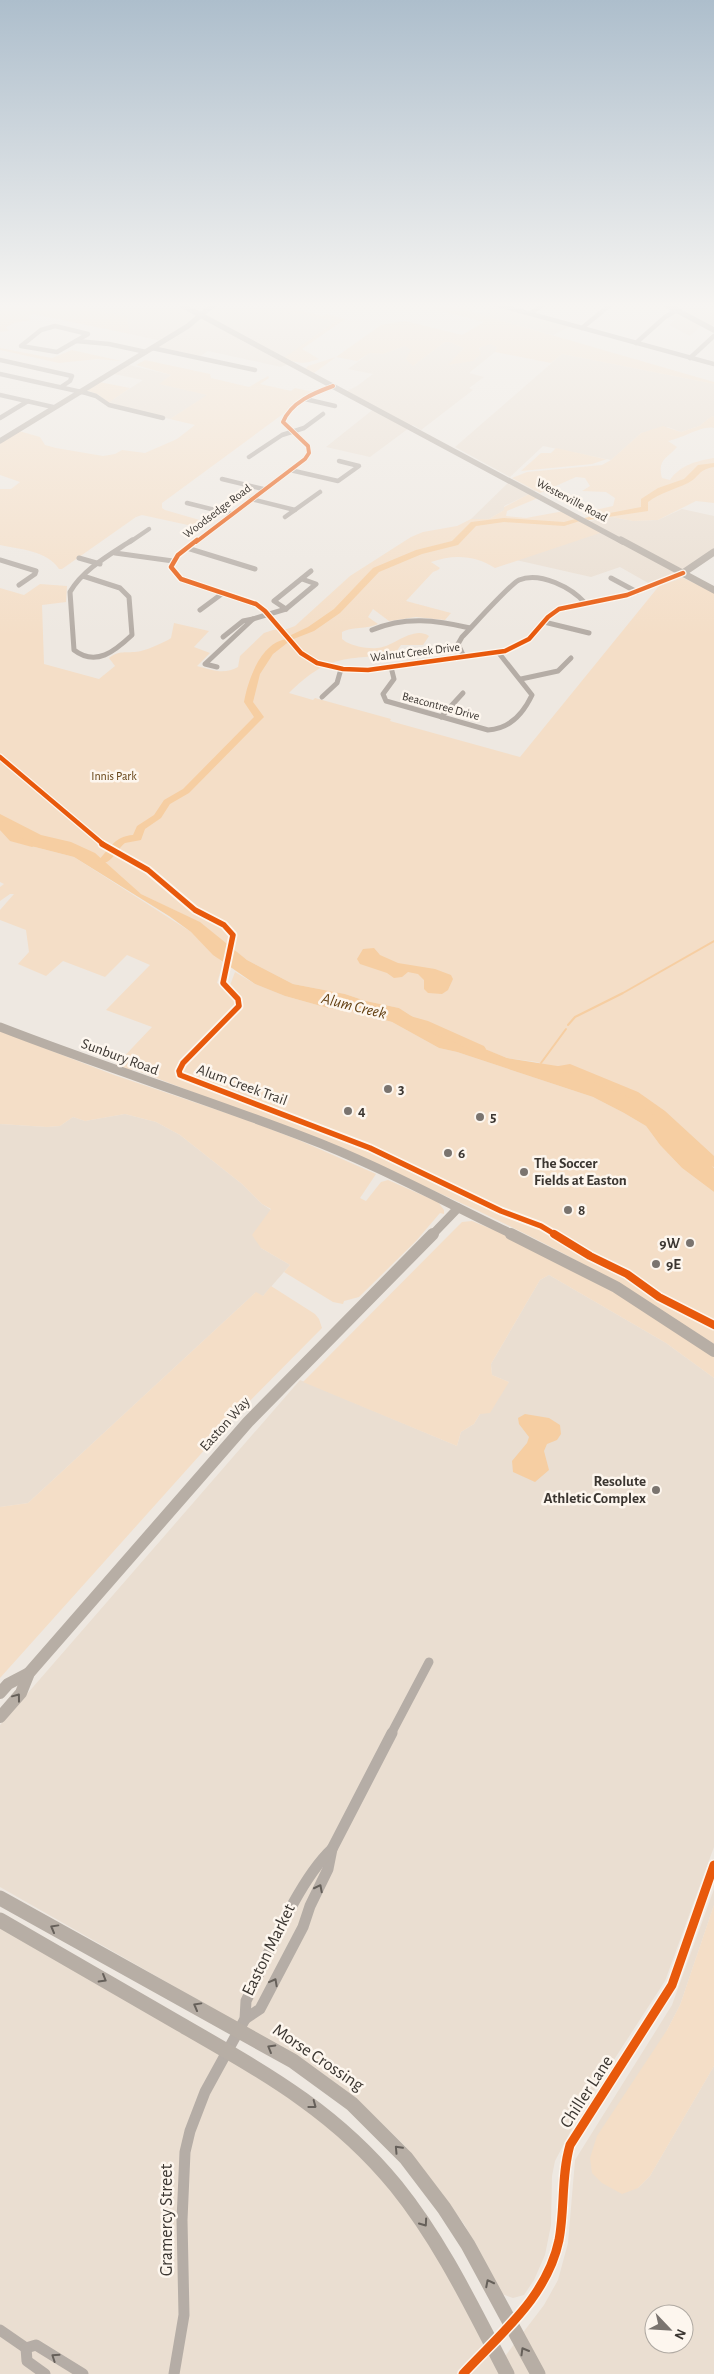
<svg xmlns="http://www.w3.org/2000/svg" width="714" height="2374" font-family="'Alegreya Sans',sans-serif">
  <style>
    .built { fill: #eaded1; fill-rule: evenodd }
    .green { fill: #f4dec7 }
    .water { fill: #f6cea2 }
    .lines { fill: none; stroke-linecap: round; stroke-linejoin: round }
    .stream { stroke: #f6cea2; stroke-width: 2 }
    .river { fill: #f6cea2; fill-rule: evenodd }
    .minor-far3 { stroke: #b5ada6; stroke-width: 4.5 }
    .minor-far2 { stroke: #b5ada6; stroke-width: 5 }
    .minor-far1 { stroke: #b5ada6; stroke-width: 9 }
    .minor { stroke: #b5ada6; stroke-width: 11 }
    .major-far4 { stroke: #b7aea5; stroke-width: 5.5 }
    .major-far3 { stroke: #b7aea5; stroke-width: 7 }
    .major-far2 { stroke: #b7aea5; stroke-width: 9 }
    .major-far1 { stroke: #b7aea5; stroke-width: 12 }
    .major { stroke: #b7aea5; stroke-width: 15 }
    .cycleway-far4-casing { stroke: #fdf6ee; stroke-width: 5.5 }
    .cycleway-far3-casing { stroke: #fdf6ee; stroke-width: 7 }
    .cycleway-far2-casing { stroke: #fdf6ee; stroke-width: 9 }
    .cycleway-far1-casing { stroke: #fdf6ee; stroke-width: 11 }
    .cycleway-casing { stroke: #fdf6ee; stroke-width: 12 }
    .cycleway-far4 { stroke: #e8590c; stroke-width: 4 }
    .cycleway-far3 { stroke: #e8590c; stroke-width: 4.5 }
    .cycleway-far2 { stroke: #e8590c; stroke-width: 5.5 }
    .cycleway-far1 { stroke: #e8590c; stroke-width: 8 }
    .cycleway { stroke: #e8590c; stroke-width: 9 }
    .oneway { stroke: #66605a }
    .poi-dot { fill: #7a746f; stroke: #fdf6ee; stroke-width: 2 }
    .labels { text-anchor: middle; dominant-baseline: central; stroke-width: 5; stroke-linejoin: round; paint-order: stroke }
    .far-street-label { font-size: 12px; fill: #3b3631; stroke: #fdf6ee }
    .far-park-label { font-size: 12px; fill: #634012; stroke: #fdf6ee }
    .street-label { font-size: 15px; fill: #3b3631; stroke: #fdf6ee }
    .poi-label { font-size: 15px; font-weight: bold; fill: #3b3631; stroke: #fdf6ee; text-anchor: start }
    .water-label { font-size: 16px; font-style: italic; fill: #644113; stroke: #fdf6ee }
    .near-street-label { font-size: 18px; fill: #3b3631; stroke: #fdf6ee }
  </style>
  <rect width="100%" height="100%" fill="#eee8e1"/>
  <!-- built -->
  <g class="built">
    <polygon points="93,304 298,304 284,311 336,321 285,358 293,362 281,367 208,351 199,357 152,347 161,341 130,334 127,317 80,307"/>
    <polygon points="498,304 573,325 553,335 478,314"/>
    <polygon points="664,304 705,304 703,306 714,312 714,324 710,328 703,324 690,336 669,325 675,320 663,318 673,309"/>
    <polygon points="445,342 449,342 464,348 449,365 476,359 481,346 490,344 498,347 495,352 469,373 484,377 469,388 473,390 421,430 413,425 370,457 326,447 375,408 345,392 357,386 373,374 348,369 370,353 383,354 405,346 411,350 413,366"/>
    <polygon points="562,354 714,384 714,417 712,416 699,426 681,432 668,427 641,433 611,460 543,446 510,477 455,447"/>
    <polygon points="125,364 171,375 160,384 208,395 170,419 106,404 143,380 109,373"/>
    <polygon points="512,479 536,491 504,506 504,510 489,519 471,519"/>
    <polygon points="682,509 714,516 714,553 690,570 683,578 659,586 650,584 620,567 591,577 516,560 602,532 586,523 595,520 612,517 633,521 658,520"/>
    <polygon points="125,1114 156,1122 180,1135 242,1184 262,1204 271,1210 261,1248 290,1265 263,1296 255,1293 28,1503 0,1507 0,1124 47,1127 60,1126 73,1117 85,1121"/>
    <polygon points="549,1275 666,1343 714,1378 714,1847 665,1981 584,2106 555,2161 552,2176 551,2225 545,2255 534,2280 524,2295 513,2298 502,2294 464,2224 435,2185 405,2146 360,2102 322,2073 272,2042 0,1887 0,1725 300,1380 457,1446 461,1432 474,1424 480,1414 509,1382 492,1375 491,1364 540,1280"/>
    <path d="M714,1889V1905L680,2005L667,2030L638,2188L650,2176L714,2066V2374H0V1925L273,2086L335,2131L389,2187L419,2226L454,2283L496,2368L544,2305L558,2280L568,2243L575,2160L672,2005ZM654,2314H684V2344H654Z"/>
  </g>
  <!-- green -->
  <g class="green">
    <polygon points="0,304 93,304 81,307 127,317 130,334 33,314 29,316 31,320 14,323 6,327 9,331 0,332"/>
    <path d="M298,304H303L294,309L322,316L327,314L345,319L302,349L319,359C305,364 297,364 284,358L336,321L284,311Z"/>
    <polygon points="415,304 450,304 492,318 714,382 714,384 562,354 551,363 495,352 497,347 490,344 479,348 481,354 473,361 448,365 464,348 449,342 445,342 413,366 406,359 411,350 405,346 383,354 370,353 357,361 336,357 314,373 305,369 308,366 336,357 381,325 405,321 462,335 484,322"/>
    <polygon points="0,348 52,358 72,350 121,361 97,359 59,363 0,350"/>
    <path d="M145,360L210,374L211,378L249,387L268,376L269,378L260,384L291,391L295,388L313,392L162,503V508L165,510L203,521L197,527L142,515L136,517L62,569H59C48,551 19,549 0,545V489H11L20,482L0,475V442L19,431L40,437L45,445L56,448L103,456L115,454L122,450L145,453L177,439L195,425L170,419L207,395L159,384L171,375L136,365Z"/>
    <polygon points="99,382 130,388 108,403 99,395 86,390"/>
    <path d="M712,416L714,417V428C703,425 681,439 668,441L677,447C667,459 657,459 662,478L670,480C680,465 697,461 714,458V503L696,501L658,520L633,521L612,517L595,520L582,513L613,506L615,498L606,492L582,491L590,486L585,478L576,477L540,493L512,478L527,472L602,465L611,460L641,433L663,426L681,432L699,426Z"/>
    <polygon points="556,448 605,459 607,459 592,464 521,471 541,453 551,453"/>
    <path d="M531,493L538,498L507,511L506,516L526,518L564,511L603,532L495,568C476,555 453,554 431,562L440,568L438,570L433,572L406,601L451,613L445,620L416,617L389,621L373,609L368,617L378,624C368,629 350,627 342,632V639L346,642C354,646 367,649 377,648C392,648 413,625 429,636L423,645H401L396,652L390,655C340,659 326,657 289,693L313,700L315,698L391,719L390,721L520,757L659,586L683,578L714,592V1168L680,1137L661,1114L537,1062L507,1058L464,1041L424,1024L399,1008L366,1001L345,994L293,984L247,960L199,922L141,894L69,852L31,846L74,857L191,932L223,963L217,983L229,988L235,972L255,984L285,996L328,1008L352,1011L392,1022L439,1048L457,1052L593,1097L624,1113L646,1126L660,1145L682,1168L714,1192V1344C661,1311 609,1277 555,1249C419,1178 276,1124 133,1069L125,1071L115,1066L152,1027L106,1010L150,965L127,955L105,977L63,961L46,976L18,964L29,952L26,930L0,920V910L14,894H10L0,901V887L4,884L0,882V830L8,836L0,824V588L24,595L40,584L67,586L66,602L42,605L44,664L99,679L115,666L109,658C120,649 129,654 141,651C150,649 159,644 168,640L171,638L174,623L209,631L194,647L210,653L197,666C212,670 224,675 238,667L240,656L264,633L273,630L287,629L295,626L350,576L411,537L423,532L457,526L471,519H489L504,510V507Z"/>
    <polygon points="0,1031 114,1075 244,1119 301,1141 376,1174 360,1198 366,1201 381,1182 388,1180 438,1202 444,1210 444,1214 440,1213 416,1241 359,1297 344,1301 343,1304 333,1302 284,1272 290,1265 261,1248 252,1235 271,1209 262,1204 242,1184 180,1135 156,1122 125,1114 85,1121 73,1117 60,1126 47,1127 0,1124"/>
    <polygon points="472,1221 499,1232 635,1303 714,1354 714,1378 666,1343 549,1275 540,1280 491,1364 492,1375 509,1382 490,1413 480,1414 474,1424 461,1432 457,1446 303,1382 459,1225 462,1222"/>
    <polygon points="271,1286 315,1314 319,1319 322,1328 234,1417 0,1678 0,1507 28,1503 256,1292 263,1296"/>
    <polygon points="714,1905 714,2066 650,2176 638,2188 622,2194 602,2183 592,2173 590,2158 597,2136 667,2030 680,2005"/>
  </g>
  <!-- water -->
  <g class="water">
    <polygon points="0,814 41,835 71,842 95,853 141,894 200,922 247,960 293,984 345,994 366,1001 399,1008 424,1024 507,1058 570,1068 634,1095 661,1114 680,1137 714,1168 714,1192 682,1168 660,1145 646,1126 624,1113 593,1097 457,1052 439,1048 392,1022 352,1011 328,1008 285,996 255,984 213,955 191,932 169,916 74,857 31,846 8,836 0,830"/>
    <polygon points="374,948 380,955 398,963 435,969 451,975 453,979 448,990 442,994 428,993 424,989 424,980 418,974 408,972 402,977 394,978 387,973 360,964 357,959 363,949"/>
    <polygon points="525,1414 549,1418 560,1425 561,1434 557,1440 547,1444 544,1451 549,1470 535,1482 513,1472 512,1461 527,1443 529,1437 519,1424 518,1418"/>
  </g>
  <g class="lines">
    <!-- stream -->
    <g class="stream">
      <polyline points="568,1025 575,1017 623,993 714,941"/>
      <polyline points="541,1063 566,1029"/>
    </g>
    <!-- river -->
    <g class="river">
      <path d="M714,463V467C697,470 700,477 688,483C673,490 662,492 648,502V511L588,520L584,518L641,507V499L658,488L684,479L698,465Z"/>
      <path d="M504,518L564,522L579,518L583,520L564,526L504,522L476,526L458,545L422,554L379,572L340,613L314,631L291,640L273,654L260,674L253,702L264,717L262,719L189,793L170,804L161,818L145,829L141,840L125,843C116,850 112,865 99,863L98,861C109,849 115,836 133,835L137,826L154,815L164,800L183,789L254,717L244,702C248,680 261,641 288,639L289,636L308,627L334,609L373,568L416,550L452,541L471,522Z"/>
      <polygon points="0,821 3,822 18,837 37,844 32,847 10,841 0,830"/>
      <polygon points="410,1016 428,1021 484,1046 486,1049 484,1052 476,1052 420,1027 406,1023 404,1020 406,1017"/>
      <polygon points="570,1064 638,1092 665,1111 714,1156 714,1167 710,1166 657,1117 630,1098 569,1072 557,1074 551,1070 553,1067"/>
    </g>
    <!-- minor-far3 -->
    <g class="minor-far3">
      <polyline points="495,304 714,364"/>
      <polyline points="531,313 543,304"/>
      <polygon points="55,326 88,334 57,352 21,346 41,330"/>
      <polyline points="582,328 611,304"/>
      <polyline points="76,341 109,344 146,352"/>
      <polyline points="636,343 665,317 677,310"/>
      <polyline points="152,348 255,370"/>
      <polyline points="690,358 714,336"/>
      <polyline points="0,360 72,376 70,381 61,387"/>
      <polyline points="0,374 86,393 96,396 109,405 163,418"/>
      <polyline points="0,395 53,407"/>
      <polyline points="305,399 335,406"/>
      <polyline points="0,418 28,401"/>
      <polyline points="249,457 282,435 304,428 323,414"/>
      <polyline points="290,470 338,481 359,466 339,461"/>
      <polyline points="222,479 263,489"/>
      <polyline points="251,499 295,510"/>
      <polyline points="187,503 231,514"/>
      <polyline points="285,517 320,492"/>
      <polyline points="130,542 149,529"/>
      <path d="M196,542L305,459L309,453L308,446L283,422C291,402 314,393 333,386"/>
    </g>
    <!-- minor-far2 -->
    <g class="minor-far2">
      <polyline points="197,540 178,555 171,567 181,579 256,604 265,611 301,653 317,663 343,669 368,670 505,651 529,639 548,617 559,609 627,595 683,573"/>
      <polyline points="187,548 255,569"/>
      <polyline points="115,553 173,561"/>
      <polyline points="79,558 100,564"/>
      <polyline points="0,560 36,571 35,574 19,585"/>
      <path d="M83,576L120,588L129,597L132,635C115,651 96,667 74,650L70,592C83,569 111,554 132,540"/>
      <polyline points="611,578 637,592"/>
      <polyline points="286,609 274,601 311,571"/>
      <polyline points="200,610 223,593"/>
      <polyline points="544,622 589,633"/>
      <path d="M372,630C405,616 436,620 470,628"/>
      <polyline points="223,637 243,621 253,619"/>
      <path d="M464,657L458,644L462,637C472,627 510,584 519,580C540,571 572,588 585,603"/>
      <polyline points="217,667 205,664 253,619 286,609 316,584 302,579"/>
      <path d="M391,667L394,679L383,694L386,701L488,730C510,729 523,714 532,695L498,652"/>
      <polyline points="521,679 558,671 571,658"/>
      <polyline points="322,697 337,683 341,669"/>
      <polyline points="441,717 463,693"/>
    </g>
    <!-- minor-far1 -->
    <polyline class="minor-far1" points="391,1734 429,1662"/>
    <!-- minor -->
    <g class="minor">
      <polyline points="245,2019 260,2009 303,1927 310,1906 328,1869 332,1849 392,1733"/>
      <polyline points="0,2330 26,2348"/>
      <polyline points="26,2348 36,2345 83,2374"/>
      <polyline points="26,2348 27,2361 45,2374"/>
      <path d="M174,2374L184,2315L182,2220L185,2152L190,2131L205,2092L245,2019L246,2001C268,1956 297,1882 332,1849"/>
      <path d="M463,2374C501,2333 547,2297 559,2240C565,2208 561,2176 570,2145L672,1985L714,1865"/>
    </g>
    <!-- major-far4 -->
    <g class="major-far4">
      <polyline points="180,304 623,542"/>
      <polyline points="665,304 714,330"/>
      <polyline points="0,441 188,326 214,304"/>
    </g>
    <!-- major-far3 -->
    <g class="major-far3">
      <polyline points="621,540 714,590"/>
      <polyline points="683,573 714,552"/>
    </g>
    <!-- major-far2 -->
    <g class="major-far2">
      <path d="M0,1027C100,1066 203,1098 304,1137C376,1164 444,1202 514,1235"/>
      <polyline points="432,1235 458,1208"/>
    </g>
    <!-- major-far1 -->
    <g class="major-far1">
      <polyline points="511,1234 616,1287 714,1351"/>
      <polyline points="0,1693 8,1684 29,1673"/>
      <polyline points="0,1717 21,1693 29,1673 248,1422 433,1234"/>
    </g>
    <!-- major -->
    <g class="major">
      <polyline points="0,1898 293,2061 352,2104 406,2158 444,2208 468,2245 538,2374"/>
      <path d="M0,1920C60,1955 120,1989 180,2024C263,2072 334,2110 396,2186C442,2243 473,2309 507,2374"/>
    </g>
    <defs>
      <path id="cycleway-far4" d="M196,542L305,459L309,453L308,446L283,422C291,402 314,393 333,386"/>
      <g id="cycleway-far3">
        <polyline points="197,540 178,555 171,567 181,579 256,604 265,611 301,653 317,663 343,669 368,670 505,651 529,639 548,617 559,609 627,595 683,573"/>
        <polyline points="0,757 104,845"/>
      </g>
      <polyline id="cycleway-far2" points="102,844 148,870 195,910 224,925 233,935 223,983 238,999 239,1006 183,1063 179,1071 180,1075 370,1148 501,1211 541,1226 556,1235"/>
      <polyline id="cycleway-far1" points="554,1234 590,1256 627,1274 659,1297 714,1325"/>
      <path id="cycleway" d="M463,2374C501,2333 547,2297 559,2240C565,2208 561,2176 570,2145L672,1985L714,1865"/>
    </defs>
    <!-- cycleway-far4 casing -->
    <use href="#cycleway-far4" class="cycleway-far4-casing"/>
    <!-- cycleway-far3 casing -->
    <use href="#cycleway-far3" class="cycleway-far3-casing"/>
    <!-- cycleway-far2 casing -->
    <use href="#cycleway-far2" class="cycleway-far2-casing"/>
    <!-- cycleway-far1 casing -->
    <use href="#cycleway-far1" class="cycleway-far1-casing"/>
    <!-- cycleway casing -->
    <use href="#cycleway" class="cycleway-casing"/>
    <!-- cycleway-far4 -->
    <use href="#cycleway-far4" class="cycleway-far4"/>
    <!-- cycleway-far3 -->
    <use href="#cycleway-far3" class="cycleway-far3"/>
    <!-- cycleway-far2 -->
    <use href="#cycleway-far2" class="cycleway-far2"/>
    <!-- cycleway-far1 -->
    <use href="#cycleway-far1" class="cycleway-far1"/>
    <!-- cycleway -->
    <use href="#cycleway" class="cycleway"/>
  </g>
  <!-- one-way arrows -->
  <defs><path id="oneway-chevron" d="M-2-3.5L2.5 0L-2 3.5" fill="none" stroke-width="1.6" stroke-linecap="round" stroke-linejoin="round" transform="scale(1.25)"/></defs>
  <g class="oneway">
    <use href="#oneway-chevron" transform="translate(17 1697) rotate(-53)"/>
    <use href="#oneway-chevron" transform="translate(319 1888) rotate(-63)"/>
    <use href="#oneway-chevron" transform="translate(54 1928) rotate(-151)"/>
    <use href="#oneway-chevron" transform="translate(103 1979) rotate(30)"/>
    <use href="#oneway-chevron" transform="translate(274 1982) rotate(-62)"/>
    <use href="#oneway-chevron" transform="translate(197 2006) rotate(-151)"/>
    <use href="#oneway-chevron" transform="translate(271 2048) rotate(-150)"/>
    <use href="#oneway-chevron" transform="translate(313 2105) rotate(37)"/>
    <use href="#oneway-chevron" transform="translate(398 2149) rotate(-133)"/>
    <use href="#oneway-chevron" transform="translate(424 2223) rotate(55)"/>
    <use href="#oneway-chevron" transform="translate(489 2283) rotate(-117)"/>
    <use href="#oneway-chevron" transform="translate(524 2351) rotate(-120)"/>
    <use href="#oneway-chevron" transform="translate(55 2357) rotate(-146)"/>
  </g>
  <!-- sky -->
  <linearGradient id="sky" x2="0" y2="1"><stop stop-color="#adbecc"/><stop offset="0.48" stop-color="#f7f5f2"/><stop offset="1" stop-color="#f7f5f2" stop-opacity="0"/></linearGradient>
  <rect width="714" height="636" fill="url(#sky)"/>
  <!-- markers -->
  <g class="poi-dot">
    <circle cx="388" cy="1089" r="5"/>
    <circle cx="348" cy="1111" r="5"/>
    <circle cx="480" cy="1117" r="5"/>
    <circle cx="448" cy="1153" r="5"/>
    <circle cx="524" cy="1172" r="5"/>
    <circle cx="568" cy="1210" r="5"/>
    <circle cx="690" cy="1243" r="5"/>
    <circle cx="656" cy="1264" r="5"/>
    <circle cx="656" cy="1490" r="5"/>
  </g>
  <g class="labels">
    <!-- far-street labels -->
    <g class="far-street-label">
      <text transform="translate(572 500) rotate(28)">Westerville Road</text>
      <text transform="translate(217 511) rotate(-37)">Woodsedge Road</text>
      <text transform="translate(415 652) rotate(-7)">Walnut Creek Drive</text>
      <text transform="translate(441 706) rotate(15)">Beacontree Drive</text>
    </g>
    <!-- far-park labels -->
    <g class="far-park-label">
      <text x="114" y="776">Innis Park</text>
    </g>
    <!-- street labels -->
    <g class="street-label">
      <text transform="translate(120 1057) rotate(20)">Sunbury Road</text>
      <text transform="translate(242 1085) rotate(20)">Alum Creek Trail</text>
      <text transform="translate(225 1424) rotate(-48)">Easton Way</text>
    </g>
    <!-- poi labels -->
    <g class="poi-label">
      <text x="398" y="1089">3</text>
      <text x="358" y="1111">4</text>
      <text x="490" y="1117">5</text>
      <text x="458" y="1153">6</text>
      <text x="534" y="1163">The Soccer<tspan x="534" dy="17">Fields at Easton</tspan></text>
      <text x="578" y="1210">8</text>
      <text x="680" y="1243" text-anchor="end">9W</text>
      <text x="666" y="1264">9E</text>
      <text x="646" y="1481" text-anchor="end">Resolute<tspan x="646" dy="17">Athletic Complex</tspan></text>
    </g>
    <!-- water labels -->
    <g class="water-label">
      <text transform="translate(354 1006) rotate(14)">Alum Creek</text>
    </g>
    <!-- near-street labels -->
    <g class="near-street-label">
      <text transform="translate(269 1950) rotate(-64)">Easton Market</text>
      <text transform="translate(318 2058) rotate(34)">Morse Crossing</text>
      <text transform="translate(587 2092) rotate(-57)">Chiller Lane</text>
      <text transform="translate(167 2220) rotate(-90)">Gramercy Street</text>
    </g>
  </g>
  <!-- north arrow -->
  <g transform="translate(669 2329) rotate(115)"><circle r="24" fill="#fdf6ee" stroke="#afa9a2"/>
  <path d="M0-4L9 19L0 12L-9 19Z" fill="#7a746f"/>
  <text y="-8" font-size="14" font-weight="bold" text-anchor="middle" fill="#3b3631">N</text>
  </g>
</svg>
